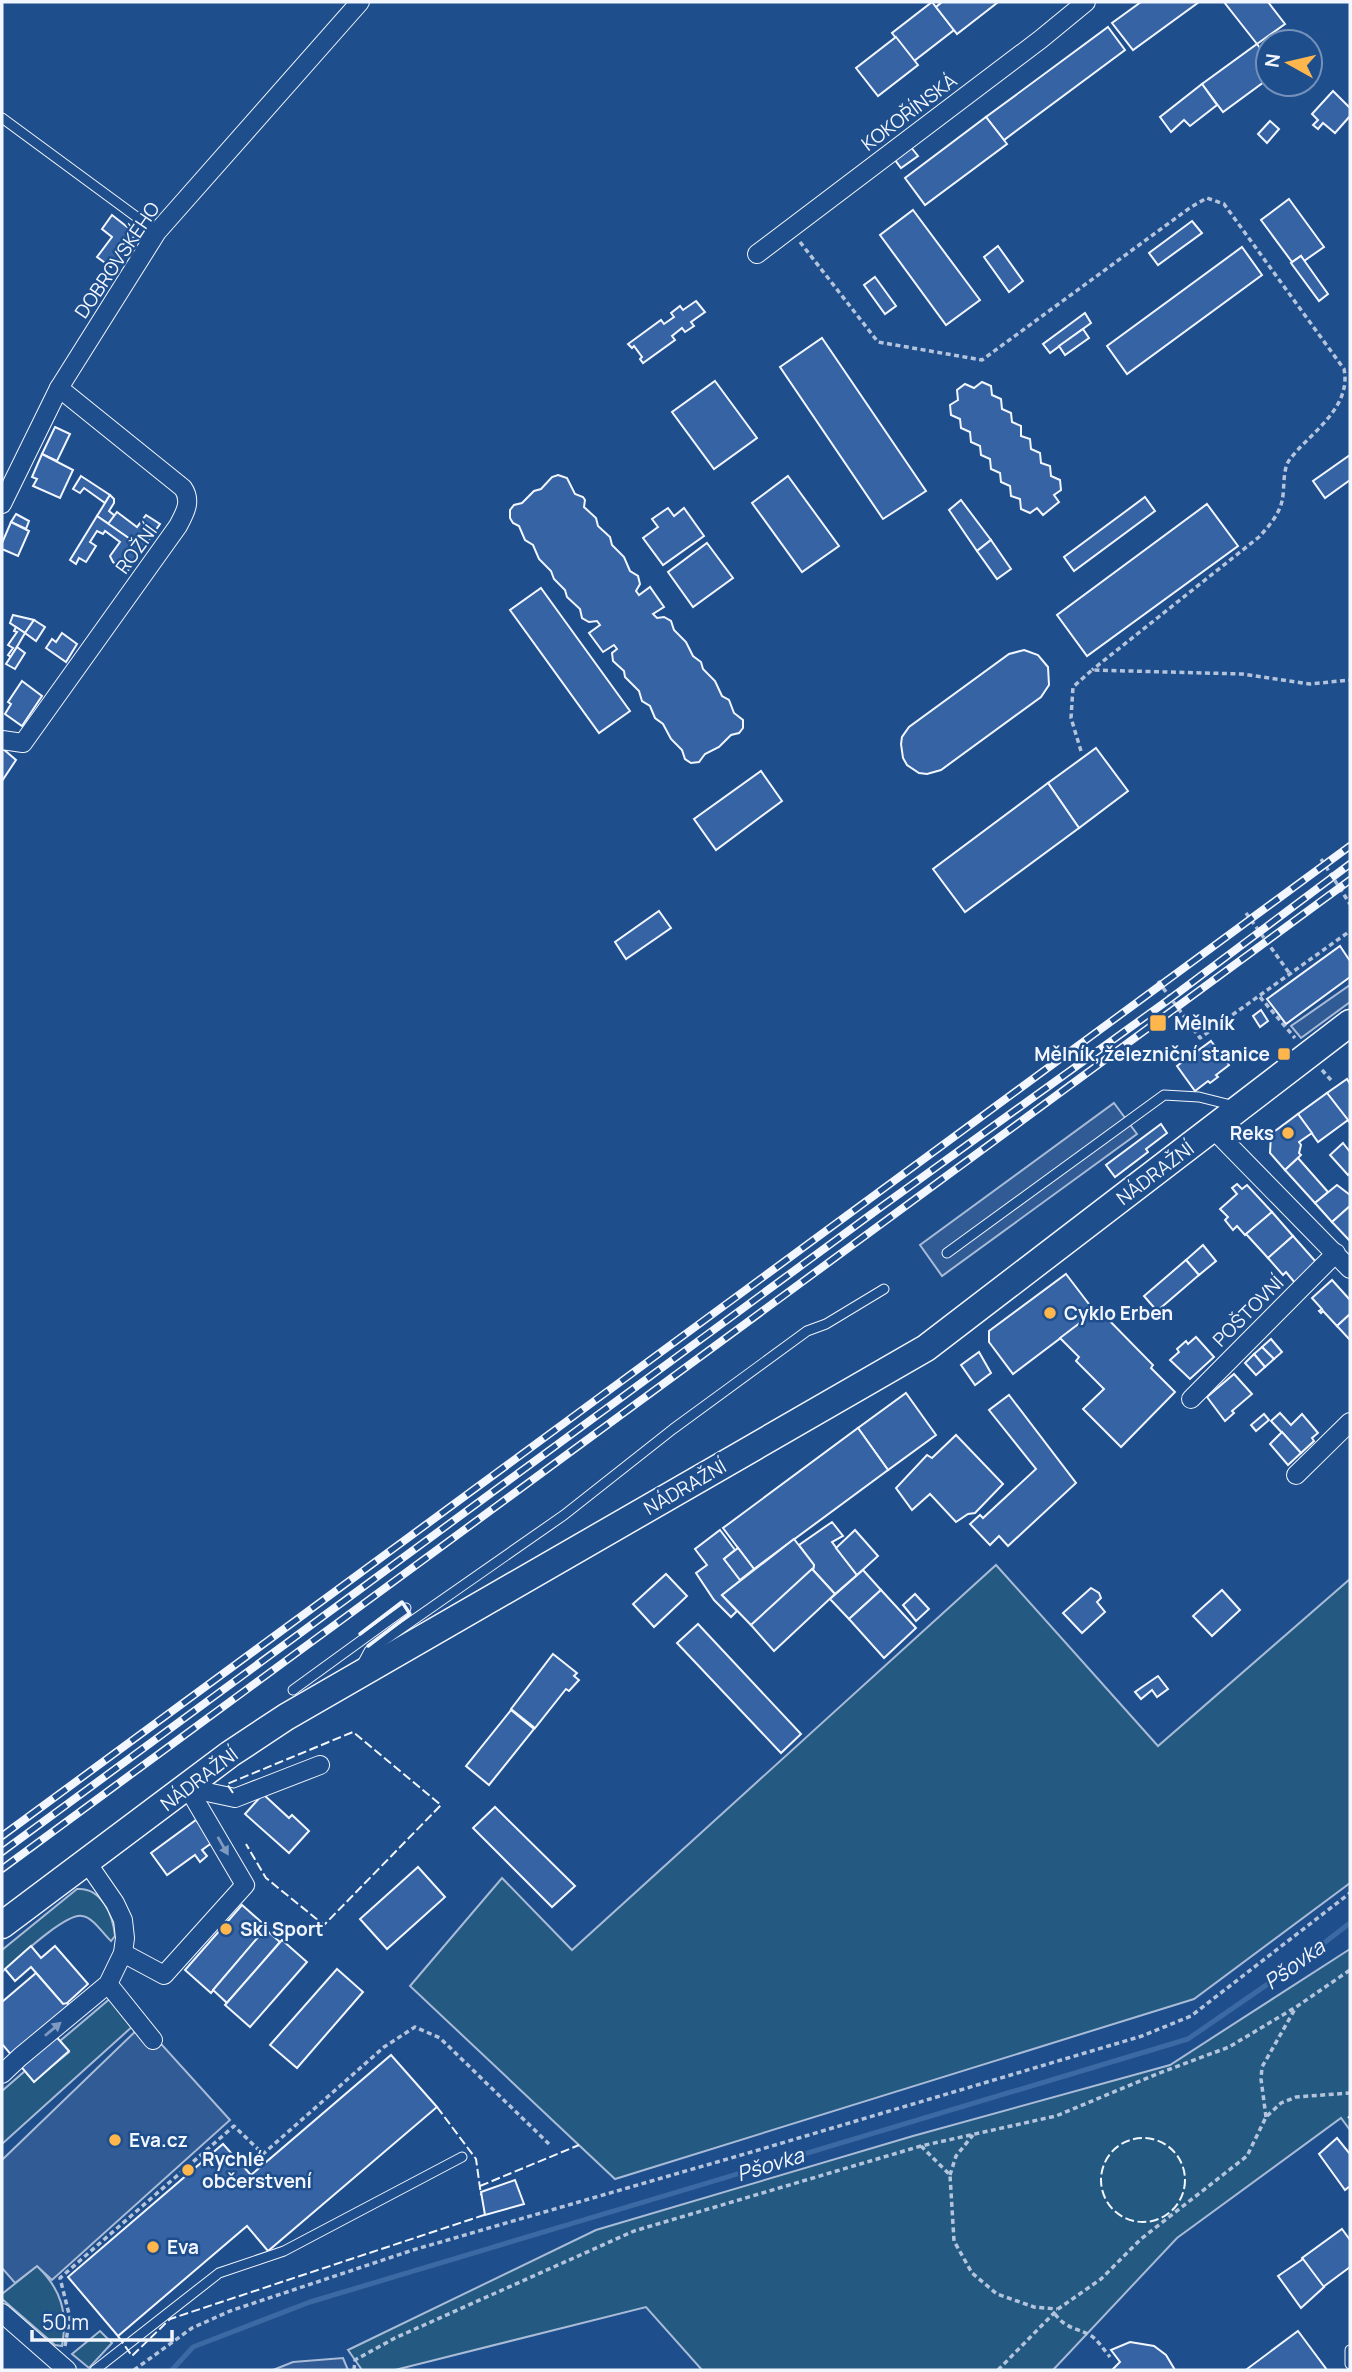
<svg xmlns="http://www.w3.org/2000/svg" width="1352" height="2372" font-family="Manrope,sans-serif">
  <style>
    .green { fill: #245a82; stroke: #a8bbd7; stroke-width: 2 }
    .parking { fill: #305b95; stroke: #a8bbd7; stroke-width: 2 }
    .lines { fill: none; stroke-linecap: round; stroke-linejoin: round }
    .stream { stroke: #3b69a3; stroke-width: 5 }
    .building { fill: #3563a3; stroke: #f2f6ff; stroke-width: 2 }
    .lane-casing { stroke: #f2f6ff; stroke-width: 11 }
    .street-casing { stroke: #f2f6ff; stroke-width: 20 }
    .primary-casing { stroke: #f2f6ff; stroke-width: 29 }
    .path { stroke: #b3c4dc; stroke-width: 3.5; stroke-dasharray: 5 3.5; stroke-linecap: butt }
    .lane { stroke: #1f4e8c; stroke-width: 9 }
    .street { stroke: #1f4e8c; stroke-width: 18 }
    .primary { stroke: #1f4e8c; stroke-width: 26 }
    .rail-casing { stroke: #f2f6ff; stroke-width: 8 }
    .rail { stroke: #1f4e8c; stroke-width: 5; stroke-dasharray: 16; stroke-linecap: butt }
    .fence { stroke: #f2f6ff; stroke-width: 2; stroke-dasharray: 9 3.5; stroke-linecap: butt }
    .wall { stroke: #f2f6ff; stroke-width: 3.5 }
    .oneway { fill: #7e9ac0 }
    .poi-dot { fill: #ffb74d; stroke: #1f4e8c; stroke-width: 2.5 }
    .labels { text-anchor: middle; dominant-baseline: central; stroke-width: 5; stroke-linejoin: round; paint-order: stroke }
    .street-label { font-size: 19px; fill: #f2f6ff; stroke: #1f4e8c }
    .poi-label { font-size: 19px; font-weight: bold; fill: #f2f6ff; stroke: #1f4e8c; text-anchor: start }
    .water-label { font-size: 21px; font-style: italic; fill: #f2f6ff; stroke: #1f4e8c }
  </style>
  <rect width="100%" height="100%" fill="#1f4e8c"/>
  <!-- green -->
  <g class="green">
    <polygon points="996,1565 1158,1746 1350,1579 1350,1883 1194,1999 615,2179 410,1986 502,1878 572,1950"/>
    <path d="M77,1889C102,1887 113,1916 115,1936L111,1941C103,1934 93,1917 82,1916C65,1913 16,1960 2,1972V1950Z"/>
    <polygon points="1350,1949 1350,2130 1341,2118 1177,2238 1053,2370 702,2370 646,2307 395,2370 362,2370 348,2350 596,2230 913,2136 1170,2065"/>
    <polygon points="112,1997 134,2025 2,2144 2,2091 25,2071 34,2081 69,2052 60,2041"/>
    <path d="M37,2266C61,2289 68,2312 62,2346L55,2345L2,2299V2294Z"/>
    <polygon points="100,2331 112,2343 89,2368 72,2354"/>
  </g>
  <!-- parking -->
  <g class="parking">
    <polygon points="1350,985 1350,1002 1301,1038 1291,1026"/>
    <polygon points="1114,1103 1137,1134 942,1276 920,1245"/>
    <polygon points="143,2024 230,2120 52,2280 37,2266 15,2283 2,2268 2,2160"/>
    <polygon points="343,2358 348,2370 273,2370 293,2362"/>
  </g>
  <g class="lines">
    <!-- stream -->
    <polyline class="stream" points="172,2370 193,2347 310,2302 1188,2039 1294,1966 1350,1923"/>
  </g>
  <!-- building -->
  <g class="building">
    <polygon points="932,2 954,30 914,61 892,33"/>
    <polygon points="942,2 995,2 997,3 957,34 936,7"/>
    <polygon points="1141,2 1199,2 1133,50 1112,23"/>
    <polygon points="1224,2 1268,2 1285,24 1257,44"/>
    <polygon points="1108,27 1125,50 1004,140 986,117"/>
    <polygon points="896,37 918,65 878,96 856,68"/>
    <polygon points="1257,44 1268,59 1268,79 1223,112 1202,84"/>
    <polygon points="1202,84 1217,105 1190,126 1184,120 1171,132 1160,117"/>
    <polygon points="1333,91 1350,108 1350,116 1335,133 1323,123 1318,129 1313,125 1318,120 1312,114"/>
    <polygon points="986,117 1007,144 925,205 905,178"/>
    <polygon points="1270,121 1279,129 1267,143 1258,134"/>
    <polygon points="910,146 918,156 901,168 895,160"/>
    <polygon points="1289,199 1324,247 1304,261 1301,256 1292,262 1261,220"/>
    <polygon points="913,210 980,300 946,325 880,235"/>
    <polygon points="112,215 136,234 111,267 97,257 112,237 102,229"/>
    <polygon points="1192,221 1202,233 1158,265 1149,253"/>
    <polygon points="998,246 1023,281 1009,292 984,257"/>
    <polygon points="1242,247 1262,275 1127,374 1107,346"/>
    <polygon points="1301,256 1328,294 1319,301 1291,263"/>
    <polygon points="875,277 896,306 885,314 864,285"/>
    <polygon points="696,301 705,312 691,322 694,326 685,332 682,328 672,336 675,340 643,363 640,359 642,357 634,346 632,348 628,344 661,320 664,324 674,317 671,313 680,306 683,310"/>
    <polygon points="1085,313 1091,323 1050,353 1043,344"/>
    <polygon points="1083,329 1089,338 1065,355 1059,346"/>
    <polygon points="822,338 926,491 883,519 780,367"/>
    <polygon points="715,381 757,438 714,469 672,412"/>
    <polygon points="982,382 991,386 992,395 1001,399 1002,409 1011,413 1012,422 1021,426 1021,436 1030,439 1031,449 1040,453 1041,463 1050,466 1051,476 1060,480 1061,490 1054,495 1059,502 1043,515 1037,508 1030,513 1021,509 1020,499 1011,496 1010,486 1001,482 1000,473 991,469 990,459 981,455 980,446 971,442 970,432 961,428 960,419 951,415 950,405 958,400 957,390 965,384 974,388"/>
    <polygon points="55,427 70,434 57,461 42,454"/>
    <polygon points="42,454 73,470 60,498 33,486 37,479 32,477"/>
    <polygon points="1350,455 1350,480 1325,498 1313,481"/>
    <polygon points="558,475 567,478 575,494 583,497 585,500 584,507 596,518 598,526 610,537 612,545 624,557 630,571 638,576 640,584 636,591 639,595 650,587 664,607 653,614 657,618 664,617 671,621 674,630 686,642 693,656 701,662 703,669 715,681 722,696 729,700 734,713 743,720 743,728 739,733 731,735 719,747 705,754 699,762 691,763 685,759 682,750 671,739 663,724 655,718 650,706 642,701 639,691 625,677 624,671 613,661 612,653 617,649 614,645 603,652 589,633 600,625 597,621 589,622 582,618 580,609 567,597 565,590 554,579 551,571 539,559 533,545 525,540 519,526 513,523 510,518 510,510 514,505 522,503 534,491 541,489 552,477"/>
    <polygon points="81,476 110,495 105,503 84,488 80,493 73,489"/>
    <polygon points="788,476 839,546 802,572 752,503"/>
    <polygon points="110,495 114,499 114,503 109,511 115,516 109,524 97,516"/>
    <polygon points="1145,497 1155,511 1074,571 1064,557"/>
    <polygon points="961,500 991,540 977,551 949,510"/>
    <polygon points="1207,504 1238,546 1087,656 1057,615"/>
    <polygon points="668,508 674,516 684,508 704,536 663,565 643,538 658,527 652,519"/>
    <polygon points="117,512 137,527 146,515 160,524 143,548 108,524"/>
    <polygon points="16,514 29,521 26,529 11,522"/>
    <polygon points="97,516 143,548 127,572 113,562 110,556 120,542 105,531 103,534 97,531 90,542 96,546 86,562 79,558 76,564 70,560"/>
    <polygon points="11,522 29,531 18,556 2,549 2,543"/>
    <polygon points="991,540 1011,569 997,579 977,551"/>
    <polygon points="707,543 733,578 693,607 668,572"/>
    <polygon points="541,588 630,711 599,733 510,610"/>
    <polygon points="13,615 34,620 25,633 10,623"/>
    <polygon points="34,620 45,627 36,641 25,633"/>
    <polygon points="16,627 25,633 11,657 8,655 13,648 8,645 17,632 14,631"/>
    <polygon points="62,633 77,644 66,662 46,648 52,639 56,642"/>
    <polygon points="17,647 25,653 15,669 6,664"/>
    <polygon points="1024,650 1038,655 1048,667 1049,685 1041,697 941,770 927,774 919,773 907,765 903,758 901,744 902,737 909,727 1009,654"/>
    <polygon points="22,681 42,696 22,726 5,714 11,704 8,702"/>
    <polygon points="2,748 16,760 2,781"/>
    <polygon points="1096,748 1128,791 1079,828 1048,783"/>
    <polygon points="761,771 782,801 716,850 694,819"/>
    <polygon points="1048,783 1079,828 965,912 933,869"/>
    <polygon points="659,911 671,928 626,959 615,942"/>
    <polygon points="1340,946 1350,961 1350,977 1286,1024 1267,999"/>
    <polygon points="1261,1010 1268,1021 1260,1027 1253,1016"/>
    <polygon points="1211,1041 1229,1065 1216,1075 1218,1077 1210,1083 1208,1081 1195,1091 1177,1066"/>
    <polygon points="1347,1079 1350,1084 1350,1123 1327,1093"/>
    <polygon points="1327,1093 1348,1120 1318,1142 1298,1114"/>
    <polygon points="1298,1114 1312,1133 1299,1142 1301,1145 1299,1153 1301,1155 1285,1170 1270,1153 1271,1134"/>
    <polygon points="1161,1124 1167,1133 1146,1149 1148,1152 1115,1177 1106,1165"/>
    <polygon points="1343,1143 1350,1152 1350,1173 1348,1175 1330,1155"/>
    <polygon points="1298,1158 1328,1192 1315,1203 1285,1170"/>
    <polygon points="1237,1184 1242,1189 1247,1185 1272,1212 1245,1235 1237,1226 1233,1230 1225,1220 1228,1217 1220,1209 1237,1194 1232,1188"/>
    <polygon points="1337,1185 1350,1195 1350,1206 1332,1222 1315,1203"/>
    <polygon points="1350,1206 1350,1239 1349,1240 1332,1222"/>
    <polygon points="1272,1212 1293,1236 1268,1258 1246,1234"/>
    <polygon points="1293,1236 1316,1262 1295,1283 1286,1272 1283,1275 1268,1258"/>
    <polygon points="1203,1245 1216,1261 1199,1275 1186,1260"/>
    <polygon points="1186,1260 1199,1275 1157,1311 1144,1296"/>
    <polygon points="1066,1274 1095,1312 1013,1374 989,1342 989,1331"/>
    <polygon points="1332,1280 1350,1300 1350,1314 1337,1326 1323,1311 1321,1313 1319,1311 1322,1309 1312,1298"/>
    <polygon points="1098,1309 1153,1365 1151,1368 1175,1392 1121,1447 1083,1409 1104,1389 1076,1361 1079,1357 1060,1338"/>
    <polygon points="1350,1314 1350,1340 1337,1326"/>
    <polygon points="1196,1337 1214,1357 1190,1379 1170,1360 1179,1352 1177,1349 1186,1341 1188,1344"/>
    <polygon points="1271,1339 1282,1352 1274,1359 1262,1347"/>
    <polygon points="1262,1347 1274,1359 1265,1367 1254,1354"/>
    <polygon points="979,1352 991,1373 975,1385 961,1365"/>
    <polygon points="1254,1354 1265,1367 1256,1375 1245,1363"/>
    <polygon points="1234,1374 1252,1394 1232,1411 1234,1413 1225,1421 1207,1397"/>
    <polygon points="906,1393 936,1435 888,1470 858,1428"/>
    <polygon points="1009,1395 1076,1483 1008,1546 999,1536 990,1545 970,1524 980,1515 983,1518 1036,1469 989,1410"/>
    <polygon points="1280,1413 1291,1425 1302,1414 1318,1433 1312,1438 1314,1441 1301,1453 1271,1421"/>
    <polygon points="1264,1414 1269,1420 1256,1431 1251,1425"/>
    <polygon points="858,1428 888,1470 754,1569 723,1528"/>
    <polygon points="1282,1432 1301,1453 1288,1465 1270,1444"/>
    <polygon points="956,1435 1003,1484 975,1513 968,1514 956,1522 930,1494 912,1510 896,1488 927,1455 932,1458"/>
    <polygon points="832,1522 843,1536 832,1542 857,1575 835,1594 813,1570 814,1565 799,1545"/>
    <polygon points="720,1530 735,1550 724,1559 741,1580 722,1595 737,1611 731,1617 714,1600 696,1573 707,1565 695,1549"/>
    <polygon points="855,1530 878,1556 857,1575 836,1548"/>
    <polygon points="794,1539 814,1565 813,1570 751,1625 722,1595"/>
    <polygon points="738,1548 754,1569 740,1580 724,1559"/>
    <polygon points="812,1569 835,1594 774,1651 751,1625"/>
    <polygon points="863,1570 881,1590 849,1619 830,1599"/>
    <polygon points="666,1574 687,1596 654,1627 633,1604"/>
    <polygon points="1091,1588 1099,1593 1101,1598 1097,1602 1105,1612 1082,1633 1063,1613"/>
    <polygon points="881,1590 916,1628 884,1658 849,1619"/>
    <polygon points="1222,1590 1240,1610 1212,1636 1193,1616"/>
    <polygon points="915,1594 929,1609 916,1621 903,1605"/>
    <polygon points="698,1624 801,1734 781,1753 677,1643"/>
    <polygon points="553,1654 577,1673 574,1676 579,1680 569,1691 566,1689 535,1728 511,1709"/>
    <polygon points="1158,1676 1168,1689 1157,1697 1152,1690 1141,1699 1135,1692"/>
    <polygon points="511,1710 534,1729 489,1785 466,1766"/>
    <polygon points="263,1794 289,1818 292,1815 309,1831 289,1853 245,1814"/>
    <polygon points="495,1807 575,1886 552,1907 473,1828"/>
    <polygon points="196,1820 213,1842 202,1850 207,1856 200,1862 195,1855 167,1875 151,1853"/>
    <polygon points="418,1867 445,1897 387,1949 360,1919"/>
    <polygon points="242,1905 267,1927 211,1993 185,1970"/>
    <polygon points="265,1929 280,1942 227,2003 213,1990"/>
    <polygon points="282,1940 307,1962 250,2027 225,2005"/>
    <polygon points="31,1946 41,1958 55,1946 88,1984 66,2004 63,2004 31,1967 15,1981 5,1969"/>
    <polygon points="337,1969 363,1992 297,2068 270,2045"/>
    <polygon points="36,1973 63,2004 67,2003 76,2013 53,2033 69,2051 34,2082 2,2044 2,2002"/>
    <polygon points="391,2055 437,2107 268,2251 247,2226 118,2336 68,2277 223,2144 251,2175"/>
    <polygon points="1337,2138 1350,2154 1350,2186 1345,2190 1319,2154"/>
    <polygon points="515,2180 524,2204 485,2215 481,2192"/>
    <polygon points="1342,2229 1350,2240 1350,2267 1323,2287 1302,2258"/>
    <polygon points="1303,2259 1324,2287 1301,2308 1278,2276"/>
    <polygon points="1298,2331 1327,2370 1248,2370 1247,2369"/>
    <polygon points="1130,2342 1154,2346 1166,2355 1175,2370 1112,2370 1120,2362 1111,2350"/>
  </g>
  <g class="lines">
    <defs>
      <g id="lane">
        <polyline points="2,118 157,232"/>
        <polyline points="947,1253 1164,1095 1199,1097 1235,1106"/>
        <polyline points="361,1666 369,1651 564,1515 673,1429 807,1331 826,1324 884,1289"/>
        <polyline points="293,1690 406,1608"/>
        <polyline points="1350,2350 1350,2364"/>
        <polyline points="95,2370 219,2273 284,2251 462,2157"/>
      </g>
      <g id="street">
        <polyline points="757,254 1041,39 1086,2"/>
        <polyline points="2,504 59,388 157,232 360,2"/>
        <path d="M2,740L23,743L178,526C185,513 192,501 183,488L59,388"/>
        <polyline points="1213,1129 1350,1269"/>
        <polyline points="1191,1399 1336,1253"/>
        <polyline points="1296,1475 1350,1422"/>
        <polyline points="188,1788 235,1798 320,1765"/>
        <polyline points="123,1953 164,1975 245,1885 188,1788"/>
        <polyline points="108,1984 153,2040"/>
        <polyline points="2,2074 20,2057 108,1984 123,1953 125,1938 123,1920 115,1903 86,1861"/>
        <polyline points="2,2313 67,2370"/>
      </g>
      <polyline id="primary" points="2,1925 230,1754 286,1717 926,1348 1350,1023"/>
    </defs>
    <!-- lane casing -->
    <use href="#lane" class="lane-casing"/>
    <!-- street casing -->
    <use href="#street" class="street-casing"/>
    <!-- primary casing -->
    <use href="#primary" class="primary-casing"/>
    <!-- path -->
    <g class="path">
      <path d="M800,242L878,342L982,360L1191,207L1207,198L1224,204L1344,369C1352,408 1310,433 1290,459C1282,469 1285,489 1282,501C1279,515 1268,527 1259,537L1092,670"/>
      <polyline points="1081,751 1071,718 1073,687 1092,670 1242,674 1310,684 1350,680"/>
      <polyline points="1321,859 1350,904"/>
      <polyline points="1246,913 1290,974"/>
      <polyline points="1158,981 1200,1038 1350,931"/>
      <polyline points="1260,997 1295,1038"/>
      <polyline points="1322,1070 1331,1080"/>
      <polyline points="1266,2117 1261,2079 1262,2067 1295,2009"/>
      <polyline points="921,2146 950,2175 954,2241 972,2273 997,2294 1034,2307 1057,2309"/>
      <polyline points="950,2175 956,2156 973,2135"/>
      <path d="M1055,2314C1065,2328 1076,2328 1090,2335C1097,2339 1104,2350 1110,2357"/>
      <polyline points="65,2346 70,2318 60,2278 234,2126 263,2154 384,2047 415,2027 440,2038 549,2144"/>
      <polyline points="134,2370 192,2328 230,2311 413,2250 755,2151 1142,2036 1191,2016 1350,1893"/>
      <polyline points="354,2370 355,2360 395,2338 634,2231 921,2146 1056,2116 1157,2074 1229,2047 1296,2007 1350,1970"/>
      <polyline points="998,2370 1058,2309 1101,2279 1141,2239 1247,2156 1266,2117 1281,2103 1296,2097 1350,2093"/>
    </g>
    <!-- lane -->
    <use href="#lane" class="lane"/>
    <!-- street -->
    <use href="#street" class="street"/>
    <!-- primary -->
    <use href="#primary" class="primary"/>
    <defs>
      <g id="rail">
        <polyline points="2,1836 1350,846"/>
        <polyline points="2,1852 881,1207 1171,998 1350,864"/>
        <polyline points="2,1869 1350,880"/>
      </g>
    </defs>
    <!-- rail casing -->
    <use href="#rail" class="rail-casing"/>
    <!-- rail -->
    <use href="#rail" class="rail"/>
    <!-- fence -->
    <g class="fence">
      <polyline points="233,1793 227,1784 353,1732 441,1805 324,1925 266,1878 246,1844"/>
      <polyline points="437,2107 476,2159 481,2195"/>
      <polyline points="1348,2118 1350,2116"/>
      <circle cx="1143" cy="2180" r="42"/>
      <polyline points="480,2186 579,2145"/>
      <polyline points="118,2336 132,2356 170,2319 484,2215 484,2213"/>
    </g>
    <!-- wall -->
    <polyline class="wall" points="360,1634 402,1602 410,1614 368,1646"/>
  </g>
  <!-- one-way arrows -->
  <defs><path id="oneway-solid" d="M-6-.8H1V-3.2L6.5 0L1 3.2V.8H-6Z" transform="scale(1.75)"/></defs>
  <g class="oneway">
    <use href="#oneway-solid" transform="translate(223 1846) rotate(60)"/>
    <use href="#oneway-solid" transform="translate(53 2029) rotate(-40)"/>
  </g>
  <!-- markers -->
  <g class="poi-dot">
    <rect x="1149" y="1014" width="18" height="18" rx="3.5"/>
    <rect x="1277" y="1047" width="14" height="14" rx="3.5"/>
    <circle cx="1288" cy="1133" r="7"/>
    <circle cx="1050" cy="1313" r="7"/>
    <circle cx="226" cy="1929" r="7"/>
    <circle cx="115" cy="2140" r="7"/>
    <circle cx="188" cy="2170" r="7"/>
    <circle cx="153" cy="2247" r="7"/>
  </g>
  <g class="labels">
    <!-- street labels -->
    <g class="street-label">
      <text transform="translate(909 112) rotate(-37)">KOKOŘÍNSKÁ</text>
      <text transform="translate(117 260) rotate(-56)">DOBROVSKÉHO</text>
      <text transform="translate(136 549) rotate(-54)">ROŽNÍ</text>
      <text transform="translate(1155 1173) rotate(-37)">NÁDRAŽNÍ</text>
      <text transform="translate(1248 1311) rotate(-45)">POŠTOVNÍ</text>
      <text transform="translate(685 1487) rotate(-30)">NÁDRAŽNÍ</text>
      <text transform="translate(199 1779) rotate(-37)">NÁDRAŽNÍ</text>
    </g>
    <!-- poi labels -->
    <g class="poi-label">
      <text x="1174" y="1023">Mělník</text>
      <text x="1270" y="1054" text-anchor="end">Mělník, železniční stanice</text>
      <text x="1274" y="1133" text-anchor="end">Reks</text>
      <text x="1064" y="1313">Cyklo Erben</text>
      <text x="240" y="1929">Ski Sport</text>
      <text x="129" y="2140">Eva.cz</text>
      <text x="202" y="2159">Rychlé<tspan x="202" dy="22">občerstvení</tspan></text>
      <text x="167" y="2247">Eva</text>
    </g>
    <!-- water labels -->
    <g class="water-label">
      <text transform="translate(1294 1964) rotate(-36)">Pšovka</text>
      <text transform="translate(770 2164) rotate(-17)">Pšovka</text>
    </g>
  </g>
  <!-- border -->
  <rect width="1352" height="2372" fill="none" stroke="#f2f6ff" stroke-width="7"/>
  <!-- north arrow -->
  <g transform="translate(1289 63) rotate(278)"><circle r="33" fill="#1f4e8c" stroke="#7391ba" stroke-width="2"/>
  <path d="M0-5L12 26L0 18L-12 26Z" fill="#ffb74d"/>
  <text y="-10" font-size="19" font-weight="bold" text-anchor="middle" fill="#f2f6ff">N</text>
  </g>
  <!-- scale -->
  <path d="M32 2330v10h140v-10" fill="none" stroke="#f2f6ff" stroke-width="3.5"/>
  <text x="42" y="2330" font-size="21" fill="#f2f6ff" stroke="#1f4e8c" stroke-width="5" paint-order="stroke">50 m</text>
</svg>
